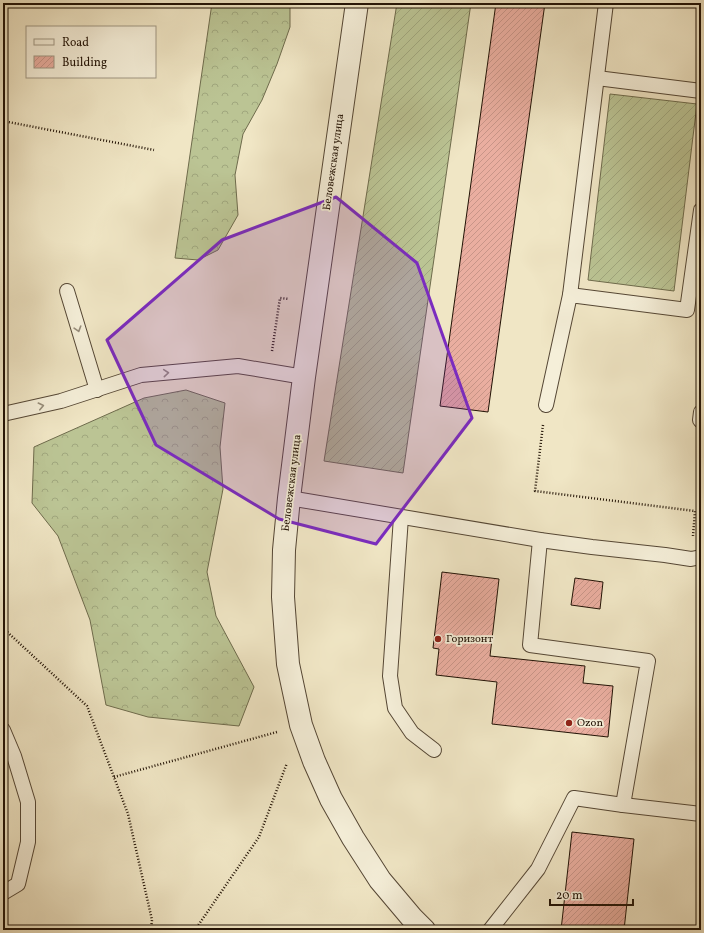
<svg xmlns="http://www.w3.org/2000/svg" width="704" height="933" font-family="Vollkorn,serif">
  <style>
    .forest { fill: url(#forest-crowns); stroke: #6e6b4c }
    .garden { fill: url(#garden-furrows); stroke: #6e6b4c }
    .building { fill: url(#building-hatch); stroke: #211205 }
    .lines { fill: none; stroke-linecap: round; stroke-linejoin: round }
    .service-casing { stroke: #554735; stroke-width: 16 }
    .tertiary-casing { stroke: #554735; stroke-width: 24 }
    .path { stroke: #211205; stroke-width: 2.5; stroke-dasharray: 1 2; stroke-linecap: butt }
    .service { stroke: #f5efd9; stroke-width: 14 }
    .tertiary { stroke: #f5efd9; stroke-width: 22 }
    .oneway { stroke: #968c7a }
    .marked { fill: #7b2cbf; fill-opacity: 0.2; stroke: #7b2cbf; stroke-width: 3; stroke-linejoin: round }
    .poi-dot { fill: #8f2418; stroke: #f5efd9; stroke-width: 1.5 }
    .labels { text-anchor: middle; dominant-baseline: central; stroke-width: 3.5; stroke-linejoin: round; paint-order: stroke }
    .street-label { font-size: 11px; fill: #211205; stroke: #f5efd9 }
    .poi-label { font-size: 11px; fill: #211205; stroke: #f5efd9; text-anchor: start }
  </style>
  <defs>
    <pattern id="forest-crowns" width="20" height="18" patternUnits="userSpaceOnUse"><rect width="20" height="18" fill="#bbc494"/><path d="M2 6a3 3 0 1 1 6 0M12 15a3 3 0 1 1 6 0" fill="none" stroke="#a0a77e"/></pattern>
    <pattern id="garden-furrows" width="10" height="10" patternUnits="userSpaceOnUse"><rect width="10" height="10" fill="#bbc494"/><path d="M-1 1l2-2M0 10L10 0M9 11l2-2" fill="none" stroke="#a0a77e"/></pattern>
    <pattern id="building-hatch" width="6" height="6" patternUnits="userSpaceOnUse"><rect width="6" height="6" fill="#eaaea0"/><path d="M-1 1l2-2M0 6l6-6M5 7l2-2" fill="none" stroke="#c89588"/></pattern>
  </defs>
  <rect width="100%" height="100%" fill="#f0e6c5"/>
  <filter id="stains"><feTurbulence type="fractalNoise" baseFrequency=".005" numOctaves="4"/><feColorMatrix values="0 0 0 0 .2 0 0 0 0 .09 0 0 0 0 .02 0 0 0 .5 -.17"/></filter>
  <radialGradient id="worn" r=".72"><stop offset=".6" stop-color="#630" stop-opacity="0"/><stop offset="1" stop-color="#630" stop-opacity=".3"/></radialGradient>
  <!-- forest -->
  <g class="forest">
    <polygon points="212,3 290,3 290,27 277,64 262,100 243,134 235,175 238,215 218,250 198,260 175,258"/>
    <polygon points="186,390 225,403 220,447 223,489 207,572 216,616 254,687 239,726 148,717 106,705 90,620 58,536 32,503 34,447 144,398"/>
  </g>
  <!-- garden -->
  <g class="garden">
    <polygon points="397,3 471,3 403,473 324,461"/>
    <polygon points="610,94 697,104 674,291 588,280"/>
  </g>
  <!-- building -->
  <g class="building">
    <polygon points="496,3 545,3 488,412 440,406"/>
    <polygon points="442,572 499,579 490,656 585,666 583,683 613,686 608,737 492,724 497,682 436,675 439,649 433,648"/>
    <polygon points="575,578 603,582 600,609 571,605"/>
    <polygon points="572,832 634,839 624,930 561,930"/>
  </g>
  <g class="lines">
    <defs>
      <g id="service">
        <polyline points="597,78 701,91"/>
        <polyline points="67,291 97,390"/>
        <polyline points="570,295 606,3"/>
        <polyline points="546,405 570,295 687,310 701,210"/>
        <polyline points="701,412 700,420 701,421"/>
        <polyline points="3,414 61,401 141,375 238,366 304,377"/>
        <polyline points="289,498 540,540 592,547 665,555 691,559 701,557"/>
        <polyline points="401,517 390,676 395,708 412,733 434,750"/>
        <polyline points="540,540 530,645 648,661 623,805"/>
        <polyline points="3,730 14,756 28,802 28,842 18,884 3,893"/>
        <polyline points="490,930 538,869 574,798 623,805 701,814"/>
      </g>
      <polyline id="tertiary" points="357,3 304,377 289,498 284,550 283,597 288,664 301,725 314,761 331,799 353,838 380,880 412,918 424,930"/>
    </defs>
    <!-- service casing -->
    <use href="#service" class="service-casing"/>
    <!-- tertiary casing -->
    <use href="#tertiary" class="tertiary-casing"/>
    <!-- path -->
    <g class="path">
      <polyline points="3,121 154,150"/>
      <polyline points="3,170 4,169"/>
      <polyline points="272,351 280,298 289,299"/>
      <polyline points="543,425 535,491 695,511 693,536"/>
      <polyline points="3,628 87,706 128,814 152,920 151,930"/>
      <polyline points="114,777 277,732"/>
      <polyline points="195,930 259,837 287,763"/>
    </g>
    <!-- service -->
    <use href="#service" class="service"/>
    <!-- tertiary -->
    <use href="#tertiary" class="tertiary"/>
  </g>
  <!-- one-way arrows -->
  <defs><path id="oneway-chevron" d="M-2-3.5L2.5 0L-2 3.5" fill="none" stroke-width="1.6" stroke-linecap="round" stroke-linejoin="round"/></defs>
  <g class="oneway">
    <use href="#oneway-chevron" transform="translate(78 329) rotate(73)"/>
    <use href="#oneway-chevron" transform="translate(166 373) rotate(-5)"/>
    <use href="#oneway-chevron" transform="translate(41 406) rotate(-13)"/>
  </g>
  <!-- marked area -->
  <path class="marked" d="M336,197L417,263L472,418L376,544L279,519L156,445L107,340L222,240Z"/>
  <!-- markers -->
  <g class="poi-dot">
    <circle cx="438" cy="639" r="4"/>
    <circle cx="569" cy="723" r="4"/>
  </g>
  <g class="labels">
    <!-- street labels -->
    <g class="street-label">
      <text transform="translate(334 162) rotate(-82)">Беловежская улица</text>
      <text transform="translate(292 483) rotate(-83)">Беловежская улица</text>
    </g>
    <!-- poi labels -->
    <g class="poi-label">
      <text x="446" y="639">Горизонт</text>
      <text x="577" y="723">Ozon</text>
    </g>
  </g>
  <!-- margin -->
  <rect width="704" height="933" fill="none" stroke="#f0e6c5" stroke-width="16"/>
  <rect x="4" y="4" width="696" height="925" fill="none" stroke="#211205" stroke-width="2"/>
  <rect x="8" y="8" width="688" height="917" fill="none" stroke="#211205"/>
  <!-- legend -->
  <rect x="26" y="26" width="130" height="52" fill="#f5efd9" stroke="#a09784"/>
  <rect x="34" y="39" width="20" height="6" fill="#f5efd9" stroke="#a09784"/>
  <text x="62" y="46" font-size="12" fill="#211205">Road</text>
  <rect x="34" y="56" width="20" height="12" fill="url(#building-hatch)" stroke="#a09784"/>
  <text x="62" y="66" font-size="12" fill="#211205">Building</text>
  <!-- scale -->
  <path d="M550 899v6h83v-6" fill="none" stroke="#211205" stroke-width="2"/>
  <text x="556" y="899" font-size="12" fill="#211205" stroke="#f5efd9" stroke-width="3" paint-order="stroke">20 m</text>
  <rect width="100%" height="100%" filter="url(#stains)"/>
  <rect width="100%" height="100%" fill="url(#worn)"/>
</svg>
